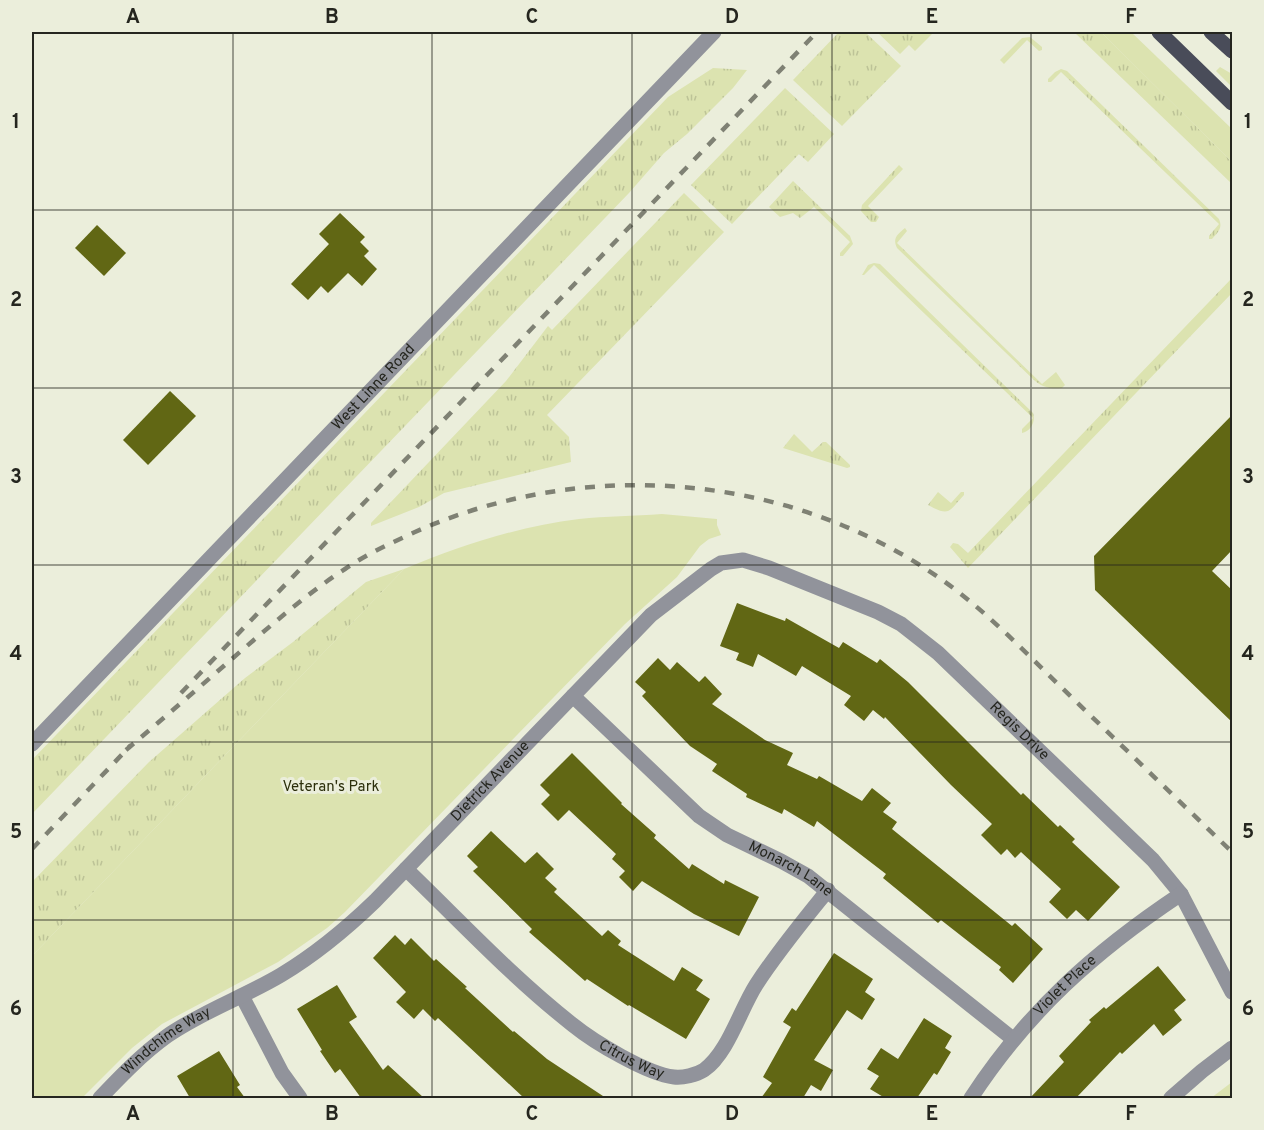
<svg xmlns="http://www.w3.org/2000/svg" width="1264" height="1130" font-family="Overpass,sans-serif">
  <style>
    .grass { fill: url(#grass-tufts) }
    .park { fill: #dce3b0 }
    .building { fill: #616714 }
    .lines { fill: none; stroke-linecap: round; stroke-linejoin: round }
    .minor { stroke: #91939b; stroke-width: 15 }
    .major { stroke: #494c59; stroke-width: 15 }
    .rail { stroke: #7f8174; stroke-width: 4.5; stroke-dasharray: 10 10; stroke-linecap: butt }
    .grid { fill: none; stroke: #25261f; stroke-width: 1.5; stroke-opacity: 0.55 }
    .labels { text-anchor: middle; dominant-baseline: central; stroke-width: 6; stroke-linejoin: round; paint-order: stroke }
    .street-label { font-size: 15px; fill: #25261f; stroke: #ebeedb }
    .park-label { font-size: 15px; fill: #2b2e0b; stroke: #ebeedb }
    .neatline { fill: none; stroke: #25261f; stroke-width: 2 }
    .grid-label { font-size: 20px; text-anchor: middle; font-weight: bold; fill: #25261f }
  </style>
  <defs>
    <pattern id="grass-tufts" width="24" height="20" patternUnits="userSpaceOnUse" patternTransform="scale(1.5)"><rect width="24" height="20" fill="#dce3b0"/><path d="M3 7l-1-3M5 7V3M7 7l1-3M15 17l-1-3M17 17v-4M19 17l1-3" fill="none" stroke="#bdc397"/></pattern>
  </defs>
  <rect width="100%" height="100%" fill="#ebeedb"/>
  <!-- grass -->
  <g class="grass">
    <polygon points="839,32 865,32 901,66 842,126 793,80"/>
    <polygon points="877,32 934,32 915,51 909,45 900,54"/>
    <polygon points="1074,32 1101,32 1232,162 1232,184"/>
    <polygon points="1030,37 1042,47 1042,50 1039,51 1027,40 1004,64 1000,60 1022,38"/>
    <polygon points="1220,67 1232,74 1232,87 1216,71"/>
    <polygon points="713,68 747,70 733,88 687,134 664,153 629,193 32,814 32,760 668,97"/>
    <path d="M1061,69L1067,71L1219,219C1223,228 1218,232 1212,239H1209V236L1219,224L1061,72L1051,82H1048V79L1055,72Z"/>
    <polygon points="785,88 834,134 808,162 799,154 732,224 691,185"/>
    <polygon points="899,165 903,169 868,206 879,217 876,222 871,222 861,211 862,205"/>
    <polygon points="793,181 850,236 853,244 843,256 840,256 840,253 850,242 814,207 800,218 793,213 780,217 769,207"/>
    <polygon points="684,193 724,232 547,415 569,437 571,462 444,493 419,507 371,526 371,523 506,381 548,326 552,330"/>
    <path d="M905,228L907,231L897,243L1042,384L1056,372L1065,385L1062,388C1051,389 1043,388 1034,380L897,248C892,238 898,234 905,228Z"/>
    <path d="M874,263L880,264L1033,413C1036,421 1031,431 1022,433V429L1033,418L874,265L864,275H862L868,265Z"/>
    <polygon points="1232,278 1232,293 968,568 950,547 953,543 958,544 968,553"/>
    <polygon points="794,434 812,452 823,442 826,442 850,465 850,467 847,468 783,448"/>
    <path d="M938,492L951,503L961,492H964V495C948,512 950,517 928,505Z"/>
    <polygon points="404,569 32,956 32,882 149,762 245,678 293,642 366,582"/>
  </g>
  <!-- park -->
  <g class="park">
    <polygon points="1101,32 1131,32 1232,129 1232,162"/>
    <path d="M662,514L717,519V525L721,535L709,539L700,546L677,577L625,624L345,912L327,928L278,962L162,1024L132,1048L82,1098H32V956L404,569C460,546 519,526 579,519C606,516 634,516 662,514Z"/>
    <polygon points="1232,1082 1232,1098 1211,1098"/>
  </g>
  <!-- building -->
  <g class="building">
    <polygon points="340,213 365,237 360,242 369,251 364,256 377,269 362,286 348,273 328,293 321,286 308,300 291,284 329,244 319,234"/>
    <polygon points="97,225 126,253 104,276 75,248"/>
    <polygon points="170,391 196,416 148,465 123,440"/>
    <polygon points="1233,414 1233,549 1212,571 1233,591 1233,723 1095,590 1094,556"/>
    <polygon points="737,603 785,621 786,618 839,648 843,642 877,663 880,659 908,682 1021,795 1023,793 1058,827 1060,825 1075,839 1072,842 1120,887 1088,921 1076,910 1067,919 1049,902 1061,889 1021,852 1015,858 1007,849 1001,855 981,835 992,824 951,785 885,717 884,719 873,710 864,721 844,705 851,696 802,666 796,676 758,654 753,667 736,660 739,653 720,646"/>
    <polygon points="658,658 670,670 677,662 699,682 705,676 722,694 712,704 765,740 793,753 787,765 817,779 819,776 862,801 872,788 891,803 883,812 897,822 892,829 1012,926 1015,923 1043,949 1013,983 999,970 1001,967 941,920 938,923 883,878 886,874 817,821 814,827 784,809 782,814 746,797 747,794 712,771 717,764 690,746 642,696 646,692 635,682"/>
    <polygon points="572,753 622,803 621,804 656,835 654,838 689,869 692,864 724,884 725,880 759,897 739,936 694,914 642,881 633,891 619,877 625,871 612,859 616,854 569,810 558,821 541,804 550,795 540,785"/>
    <polygon points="491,831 525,863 537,852 554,869 545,878 557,889 554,892 602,936 608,930 621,941 618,945 674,981 682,967 703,980 696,990 710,999 686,1039 629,1005 628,1006 587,979 585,981 529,932 532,929 473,871 478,867 467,856"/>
    <polygon points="395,935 405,945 411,938 434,961 436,959 467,987 465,988 513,1032 514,1031 547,1059 606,1098 524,1098 438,1018 435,1021 423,1009 414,1019 396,1002 406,992 373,958"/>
    <polygon points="834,953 873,979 865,992 875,999 862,1020 847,1010 814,1060 833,1070 821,1091 811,1085 803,1098 761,1098 772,1083 763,1077 791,1027 783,1022 792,1008 796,1011"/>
    <polygon points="1158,966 1186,1000 1174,1010 1182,1020 1163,1036 1154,1024 1122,1054 1120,1052 1076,1098 1030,1098 1064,1062 1059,1056 1091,1022 1089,1020 1104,1007 1106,1009"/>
    <polygon points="337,985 357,1017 349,1022 383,1070 388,1065 424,1098 361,1098 340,1069 335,1073 320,1051 322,1050 297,1009"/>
    <polygon points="924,1018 952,1036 945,1048 951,1052 937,1075 934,1073 917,1098 885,1098 870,1089 879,1076 867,1069 881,1048 898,1059"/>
    <polygon points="219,1051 240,1085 237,1087 245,1098 190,1098 177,1076"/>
  </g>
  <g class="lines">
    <!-- minor -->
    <g class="minor">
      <path id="s1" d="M573,696L699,816L727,835L781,861L808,876L1013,1039"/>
      <path id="s2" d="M32,744L714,32"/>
      <path id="s3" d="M406,869C461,922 513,978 573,1025C594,1042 647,1074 674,1077C683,1078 696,1075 704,1070C728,1053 740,1010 756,985C778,951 803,921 828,890"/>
      <polyline points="242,996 282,1073 300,1098"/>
      <path id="s4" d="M100,1098C121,1076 142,1054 167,1036C203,1011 244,997 281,975C316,954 346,929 375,901L651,615L711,569L721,563L743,560L769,568L878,612L901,624L938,653L1153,860L1181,894L1232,992"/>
      <path id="s5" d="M971,1098C1028,1011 1094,952 1181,894"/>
      <polyline points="1171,1098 1202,1071 1232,1048"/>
    </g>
    <!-- major -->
    <g class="major">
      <polyline points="1159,32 1232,103"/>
      <polyline points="1211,32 1232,51"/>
    </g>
    <!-- rail -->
    <g class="rail">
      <polyline points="181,693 817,32"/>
      <path d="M126,750C165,717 203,684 241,651C275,622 308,593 345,569C367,554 391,543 415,532C583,457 786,472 938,577C983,608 1022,649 1061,687C1118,742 1175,797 1232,852"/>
      <polyline points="32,849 131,745"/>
    </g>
  </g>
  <!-- grid -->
  <path class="grid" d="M233,32V1098M432,32V1098M632,32V1098M832,32V1098M1031,32V1098M32,210H1232M32,388H1232M32,565H1232M32,742H1232M32,920H1232"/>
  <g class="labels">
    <!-- street labels -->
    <g class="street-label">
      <text stroke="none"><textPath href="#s2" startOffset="494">West Linne Road</textPath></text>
      <text stroke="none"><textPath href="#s4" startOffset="1178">Regis Drive</textPath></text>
      <text stroke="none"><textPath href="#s4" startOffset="507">Dietrick Avenue</textPath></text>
      <text stroke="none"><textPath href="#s1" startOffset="280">Monarch Lane</textPath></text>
      <text stroke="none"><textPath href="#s5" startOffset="147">Violet Place</textPath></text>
      <text stroke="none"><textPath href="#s4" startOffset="88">Windchime Way</textPath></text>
      <text stroke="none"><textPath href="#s3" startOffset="297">Citrus Way</textPath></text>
    </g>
    <!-- park labels -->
    <g class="park-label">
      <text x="331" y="787">Veteran's Park</text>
    </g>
  </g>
  <!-- border -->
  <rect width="1264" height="1130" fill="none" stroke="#ebeedb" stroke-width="66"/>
  <rect x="33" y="33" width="1198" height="1064" class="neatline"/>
  <g class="grid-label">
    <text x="133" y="23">A</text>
    <text x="332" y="23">B</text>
    <text x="532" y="23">C</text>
    <text x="732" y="23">D</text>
    <text x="932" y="23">E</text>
    <text x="1131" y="23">F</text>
    <text x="16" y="128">1</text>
    <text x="1248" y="128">1</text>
    <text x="16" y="306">2</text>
    <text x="1248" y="306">2</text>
    <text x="16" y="483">3</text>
    <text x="1248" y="483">3</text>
    <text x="16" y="660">4</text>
    <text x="1248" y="660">4</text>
    <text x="16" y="838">5</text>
    <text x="1248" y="838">5</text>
    <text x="16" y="1015">6</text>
    <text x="1248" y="1015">6</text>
    <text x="133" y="1120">A</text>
    <text x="332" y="1120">B</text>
    <text x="532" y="1120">C</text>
    <text x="732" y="1120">D</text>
    <text x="932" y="1120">E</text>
    <text x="1131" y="1120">F</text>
  </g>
</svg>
